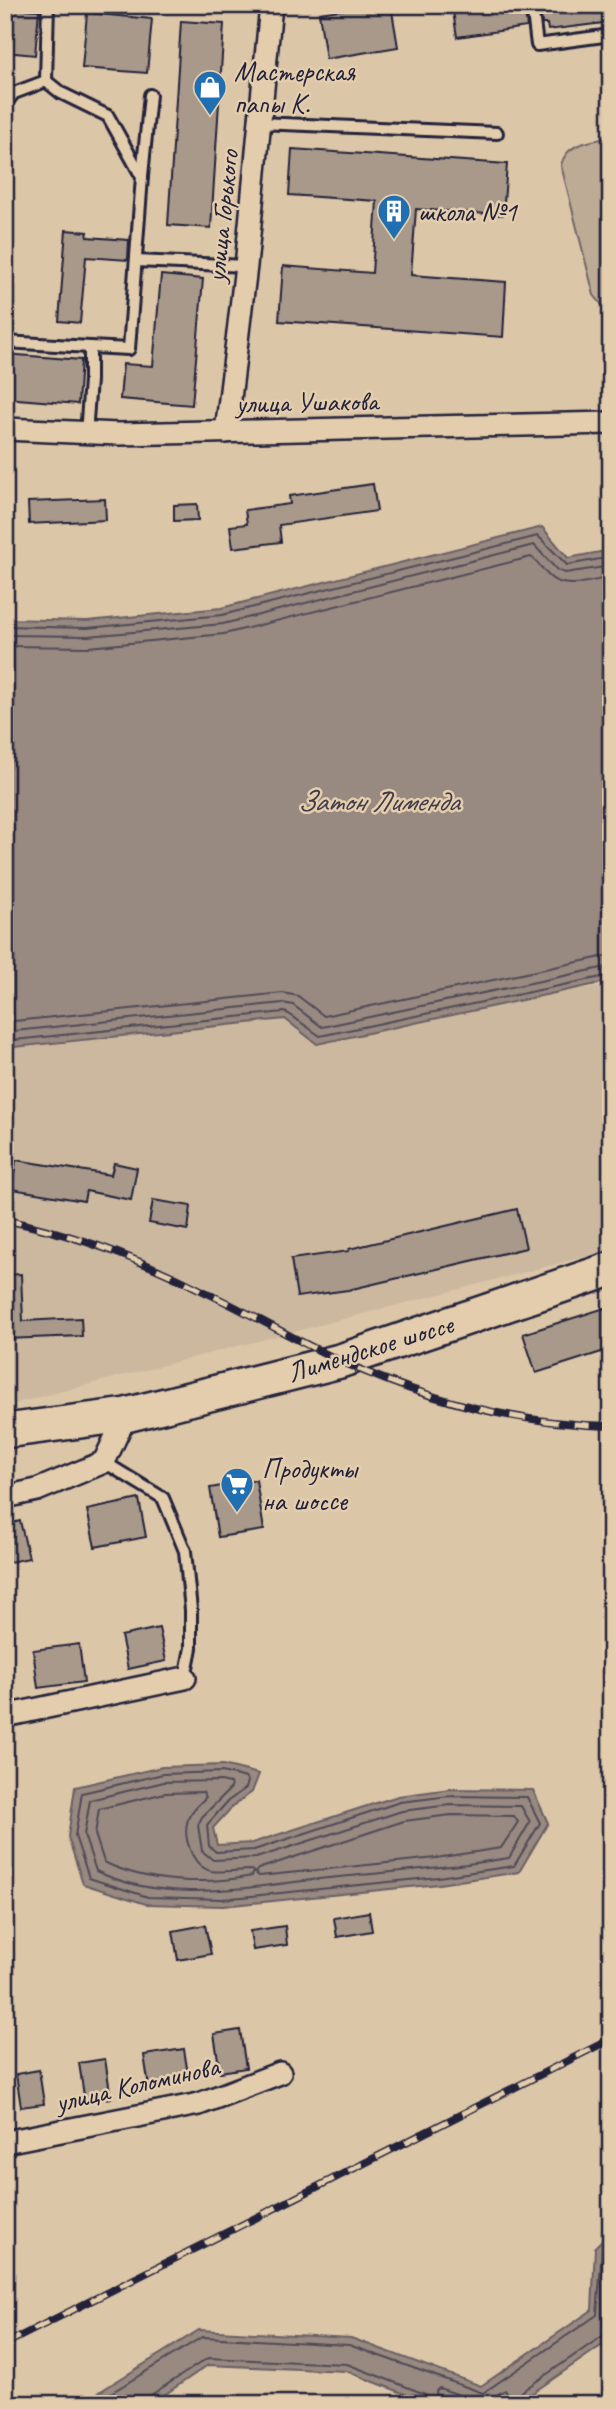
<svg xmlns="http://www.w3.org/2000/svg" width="616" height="2409" font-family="Caveat,sans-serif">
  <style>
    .built { fill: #ccb89f }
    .green { fill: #beab96; stroke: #706668; stroke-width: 2 }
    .water { fill: #988981; stroke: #696065; stroke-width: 2 }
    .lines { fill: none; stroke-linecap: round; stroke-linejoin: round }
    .shore { stroke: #514b57; stroke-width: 2 }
    .building { fill: #a8998a; stroke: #22223b; stroke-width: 2 }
    .lane-casing { stroke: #22223b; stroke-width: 16 }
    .street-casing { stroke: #22223b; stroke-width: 26 }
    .primary-casing { stroke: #22223b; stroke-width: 38 }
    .lane { stroke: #e4cdad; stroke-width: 10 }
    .street { stroke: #e4cdad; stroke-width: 21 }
    .primary { stroke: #e4cdad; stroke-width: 33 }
    .rail-casing { stroke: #22223b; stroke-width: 8 }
    .rail { stroke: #e4cdad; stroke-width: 5; stroke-dasharray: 16; stroke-linecap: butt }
    .labels { text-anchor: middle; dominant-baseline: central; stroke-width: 5; stroke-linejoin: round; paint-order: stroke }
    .poi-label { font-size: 28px; fill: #22223b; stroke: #e4cdad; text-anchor: start }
    .street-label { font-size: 28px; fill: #22223b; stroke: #e4cdad }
    .water-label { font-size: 30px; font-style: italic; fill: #403c4c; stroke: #e4cdad }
  </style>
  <rect width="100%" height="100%" fill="#dcc6a8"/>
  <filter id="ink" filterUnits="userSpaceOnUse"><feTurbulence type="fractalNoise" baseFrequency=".0143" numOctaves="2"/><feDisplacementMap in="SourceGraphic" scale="14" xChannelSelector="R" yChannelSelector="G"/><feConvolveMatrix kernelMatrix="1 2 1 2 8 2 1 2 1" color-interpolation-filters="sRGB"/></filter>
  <g filter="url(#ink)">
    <!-- built -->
    <polygon class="built" points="611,987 611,1250 5,1406 5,1011"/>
    <!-- green -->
    <path class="green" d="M611,137V309L602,305L594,295L561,165C567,142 590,142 611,137Z"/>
    <!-- water -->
    <g class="water">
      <polygon points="542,527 568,558 611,550 611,981 317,1044 285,1019 5,1048 5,619 87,621 221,608"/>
      <polygon points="223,1765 259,1774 252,1792 233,1806 213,1828 217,1845 252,1843 398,1796 450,1789 533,1790 548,1823 519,1872 439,1884 223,1906 146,1904 83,1884 68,1837 75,1787 162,1767"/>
      <polygon points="611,2231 611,2339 521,2401 523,2404 431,2404 346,2371 208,2365 151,2404 80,2404 199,2330 351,2338 481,2386 592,2310 595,2247"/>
    </g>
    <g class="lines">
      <!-- shore -->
      <g class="shore">
        <polyline points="5,626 87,628 222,615 538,536 567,565 611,557"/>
        <polyline points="5,635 88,636 223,624 534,545 557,570 565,573 611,566"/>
        <path d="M5,646L88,647L224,634L531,557C539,562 543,571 550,577C566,591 593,580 611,577"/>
        <polyline points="5,1022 283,993 298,996 324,1016 611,955"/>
        <polyline points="5,1032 283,1003 293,1005 322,1027 611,966"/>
        <polyline points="5,1041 284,1012 289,1014 320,1036 611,975"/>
        <polygon points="222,1772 246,1778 248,1781 246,1788 228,1801 207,1825 209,1846 216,1852 254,1850 400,1802 450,1796 527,1797 540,1823 514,1866 438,1877 222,1899 148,1897 89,1878 75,1836 82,1793 163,1774"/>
        <path d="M221,1781L230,1783L231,1788L202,1817L198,1825L202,1851L213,1860L256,1858L402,1811L450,1805L521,1806L530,1822L509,1858C449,1868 388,1872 328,1878C252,1886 168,1906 96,1871L84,1835L90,1800L164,1782Z"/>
        <path d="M203,1792L206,1797C200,1804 191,1810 188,1819C182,1837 192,1866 211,1871C224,1873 238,1870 251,1870L254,1872L252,1876C207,1885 146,1883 104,1862L95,1834L99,1809L165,1793Z"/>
        <polygon points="451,1815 514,1816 518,1822 501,1848 436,1858 259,1876 255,1873 258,1869 404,1821"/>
        <polyline points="611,2254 608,2311 603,2322 605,2325 611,2325"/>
        <polyline points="93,2404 202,2337 349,2345 483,2393 597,2315 602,2251 611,2241"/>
        <polyline points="148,2404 151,2395 208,2358 347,2364 425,2394 429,2398 430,2404"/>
        <polyline points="438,2404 436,2391 439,2388 480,2402 488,2400 505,2390 507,2393 506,2404"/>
        <polyline points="515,2404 518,2394 604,2335 611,2334"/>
      </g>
    </g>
    <!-- building -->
    <g class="building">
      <polygon points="372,5 391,5 398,47 326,59 319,13"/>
      <polygon points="452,5 524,5 527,27 457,37"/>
      <polygon points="540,5 611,5 611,22 548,30 547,24 542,24"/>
      <polygon points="5,8 39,10 35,55 5,52"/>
      <polygon points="87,13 152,19 147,73 82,68"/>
      <polygon points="181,21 224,24 211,228 168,225"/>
      <polygon points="292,149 507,164 503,215 416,209 411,275 506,282 503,337 279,321 283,266 372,273 377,201 289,195"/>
      <polygon points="66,230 88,232 87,237 129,240 128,260 86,257 80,323 59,321"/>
      <polygon points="161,275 203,279 192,405 120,399 123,364 153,366"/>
      <polygon points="5,354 81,360 78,404 5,398"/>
      <polygon points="373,484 377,511 279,525 281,542 233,548 230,526 247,524 245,510 290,504 289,496"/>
      <polygon points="105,499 106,520 29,524 28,502"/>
      <polygon points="197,504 198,520 174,521 174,505"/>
      <polygon points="16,1160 111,1175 114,1163 137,1168 131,1200 86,1191 84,1201 12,1189"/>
      <polygon points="153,1200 191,1206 188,1230 149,1223"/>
      <polygon points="517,1209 526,1248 348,1290 297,1297 291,1259 349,1251 349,1249"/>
      <polygon points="21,1274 23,1321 81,1318 82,1336 5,1339 5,1275"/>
      <polygon points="611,1306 611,1349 536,1373 523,1334"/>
      <polygon points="256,1480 264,1530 218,1537 210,1488"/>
      <polygon points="139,1499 146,1537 95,1547 87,1510"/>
      <polygon points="20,1521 29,1558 5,1563 5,1525"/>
      <polygon points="159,1628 166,1661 128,1669 121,1636"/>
      <polygon points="79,1644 84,1682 38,1688 33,1650"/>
      <polygon points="369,1912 372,1931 337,1937 334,1918"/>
      <polygon points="205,1925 211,1954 178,1960 173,1931"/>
      <polygon points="285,1926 287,1945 253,1950 250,1931"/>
      <polygon points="240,2030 246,2068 220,2072 214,2034"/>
      <polygon points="184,2049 189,2081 149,2087 144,2055"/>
      <polygon points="105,2059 111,2098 85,2102 79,2063"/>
      <polygon points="39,2070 44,2104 21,2107 16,2074"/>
    </g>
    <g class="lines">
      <defs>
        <g id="lane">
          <polyline points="532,5 537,45 611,35"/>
          <polyline points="46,81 61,93 108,116 142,177 129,349 90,347"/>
          <polyline points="5,104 14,93 46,81 48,5"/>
          <polyline points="259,123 497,133"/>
          <polyline points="142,176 150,95"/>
          <polyline points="136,261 246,266"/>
          <polyline points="5,342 90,347 90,380 86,434"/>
          <polyline points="104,1462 163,1498 185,1551 191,1610 191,1648 185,1678"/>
        </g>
        <g id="street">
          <polyline points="5,429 118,434 611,423"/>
          <polyline points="226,432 246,266 271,5"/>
          <polyline points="5,1497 37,1490 104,1462 126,1415"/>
          <polyline points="5,1716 185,1678"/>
          <polyline points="5,2142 199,2104 280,2073"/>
        </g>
        <polyline id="primary" points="5,1431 126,1415 340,1361 611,1269"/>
      </defs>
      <!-- lane casing -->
      <use href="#lane" class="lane-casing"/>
      <!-- street casing -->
      <use href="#street" class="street-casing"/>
      <!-- primary casing -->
      <use href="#primary" class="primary-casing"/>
      <!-- lane -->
      <use href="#lane" class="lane"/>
      <!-- street -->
      <use href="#street" class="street"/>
      <!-- primary -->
      <use href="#primary" class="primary"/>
      <defs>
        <g id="rail">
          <path d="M5,1220C75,1234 142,1260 205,1292C252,1314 296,1341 343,1362C427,1400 518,1424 611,1426"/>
          <polyline points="5,2344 611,2039"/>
        </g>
      </defs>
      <!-- rail casing -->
      <use href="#rail" class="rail-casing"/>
      <!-- rail -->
      <use href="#rail" class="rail"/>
    </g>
  </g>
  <!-- icons -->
  <defs>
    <symbol id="shop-pin" viewBox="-11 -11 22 30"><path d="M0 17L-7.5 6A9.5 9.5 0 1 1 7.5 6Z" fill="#1f6fb2" stroke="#e4cdad"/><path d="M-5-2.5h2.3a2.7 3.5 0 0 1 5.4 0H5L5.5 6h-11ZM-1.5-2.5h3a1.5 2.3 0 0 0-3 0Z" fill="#fff"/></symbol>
    <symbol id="building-pin" viewBox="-11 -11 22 30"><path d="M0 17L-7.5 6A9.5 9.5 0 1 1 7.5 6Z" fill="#1f6fb2" stroke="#e4cdad"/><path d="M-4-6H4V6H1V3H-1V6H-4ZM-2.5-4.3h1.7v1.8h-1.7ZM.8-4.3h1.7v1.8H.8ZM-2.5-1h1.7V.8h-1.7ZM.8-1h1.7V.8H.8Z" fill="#fff"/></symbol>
    <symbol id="supermarket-pin" viewBox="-11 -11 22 30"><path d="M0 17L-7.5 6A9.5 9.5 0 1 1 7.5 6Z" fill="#1f6fb2" stroke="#e4cdad"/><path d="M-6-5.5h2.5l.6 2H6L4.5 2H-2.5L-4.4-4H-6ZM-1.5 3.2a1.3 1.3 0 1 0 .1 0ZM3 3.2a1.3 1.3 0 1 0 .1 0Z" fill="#fff"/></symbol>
  </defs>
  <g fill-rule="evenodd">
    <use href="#shop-pin" x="191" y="68" width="38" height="52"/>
    <use href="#building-pin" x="375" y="192" width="38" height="52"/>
    <use href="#supermarket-pin" x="218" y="1465" width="38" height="52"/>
  </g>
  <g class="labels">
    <!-- poi labels -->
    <g class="poi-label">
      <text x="234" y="71">Мастерская<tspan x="234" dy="32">папы К.</tspan></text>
      <text x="418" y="211">школа №1</text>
      <text x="262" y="1468">Продукты<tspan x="262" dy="32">на шоссе</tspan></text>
    </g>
    <!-- street labels -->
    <g class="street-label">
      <text transform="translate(222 216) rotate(-84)">улица Горького</text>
      <text transform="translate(307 402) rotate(-1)">улица Ушакова</text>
      <text transform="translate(370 1348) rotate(-17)">Лимендское шоссе</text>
      <text transform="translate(137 2084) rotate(-13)">улица Коломинова</text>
    </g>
    <!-- water labels -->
    <g class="water-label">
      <text x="378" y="801">Затон Лименда</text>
    </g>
  </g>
  <!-- margin -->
  <rect width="616" height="2409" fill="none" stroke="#e4cdad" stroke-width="28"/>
  <rect x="14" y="14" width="588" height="2381" fill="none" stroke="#22223b" stroke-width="2.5" filter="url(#ink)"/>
</svg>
